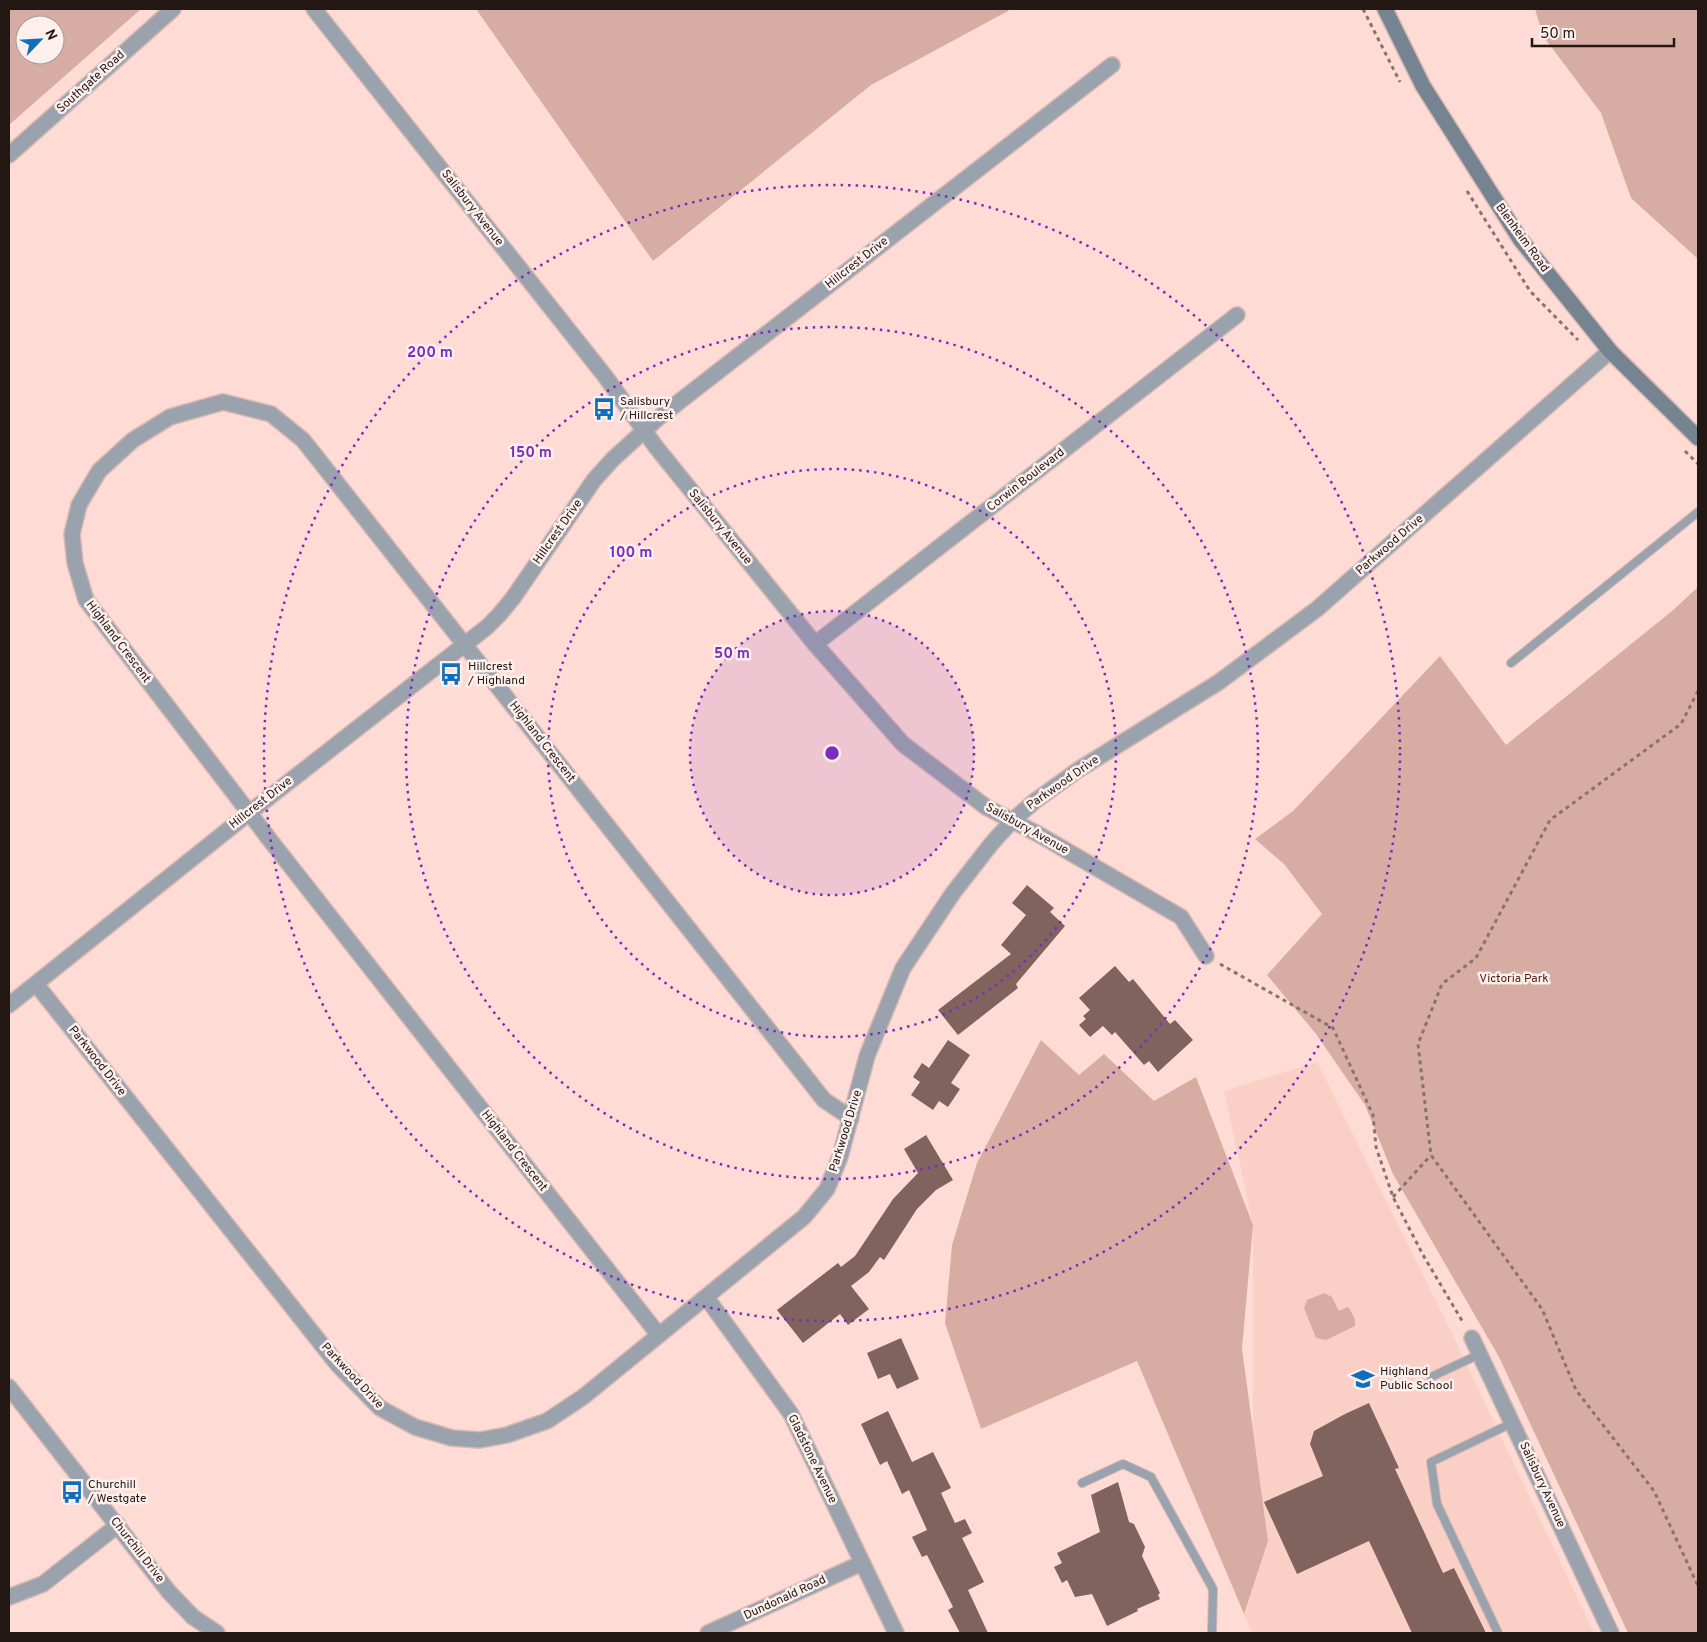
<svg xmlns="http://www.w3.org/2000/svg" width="1707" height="1642" font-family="Overpass,sans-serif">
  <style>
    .built { fill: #f9cfc6 }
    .green { fill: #d7ada3; fill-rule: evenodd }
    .building { fill: #80635d }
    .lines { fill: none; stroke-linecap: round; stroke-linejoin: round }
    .lane-casing { stroke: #d7b9b2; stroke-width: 10 }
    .street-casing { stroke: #d7b9b2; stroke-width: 18 }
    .secondary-casing { stroke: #d7b9b2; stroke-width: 18 }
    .path { stroke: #89736e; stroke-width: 3; stroke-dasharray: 4 4; stroke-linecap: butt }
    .lane { stroke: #9aa3ad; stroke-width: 8 }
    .street { stroke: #9aa3ad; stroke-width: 15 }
    .secondary { stroke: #768391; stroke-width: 15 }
    .ring { fill: none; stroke: #7b2cbf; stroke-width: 2.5; stroke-dasharray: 2.5 5 }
    .labels { text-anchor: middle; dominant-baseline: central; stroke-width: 5; stroke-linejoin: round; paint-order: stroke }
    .street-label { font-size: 12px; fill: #231714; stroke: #fcefec }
    .poi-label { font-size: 12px; fill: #231714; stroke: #fcefec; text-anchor: start }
    .park-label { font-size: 12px; fill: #521b10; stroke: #fcefec }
    .centre { fill: #7b2cbf; stroke: #fcefec; stroke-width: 2.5 }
    .ring-label { font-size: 15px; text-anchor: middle; font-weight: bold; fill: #7b2cbf; stroke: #fcefec; stroke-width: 5; stroke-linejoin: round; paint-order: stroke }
  </style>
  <rect width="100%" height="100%" fill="#fedcd5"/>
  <!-- built -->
  <polygon class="built" points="1317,1062 1450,1329 1594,1633 1252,1633 1244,1614 1268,1541 1253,1429 1253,1225 1224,1091"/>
  <!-- green -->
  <g class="green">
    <path d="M9,9H141L9,125ZM25,25H55V55H25Z"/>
    <polygon points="476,9 1010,9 1008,11 871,85 653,261"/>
    <polygon points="1535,9 1698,9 1698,259 1631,198 1601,113 1543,36"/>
    <polygon points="1698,587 1698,1633 1628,1633 1499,1357 1393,1174 1365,1105 1316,1034 1267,975 1322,914 1284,864 1255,839 1293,811 1440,656 1506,745 1672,611"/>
    <polygon points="1041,1040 1079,1075 1104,1054 1154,1101 1196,1077 1253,1225 1242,1349 1268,1541 1244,1614 1137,1361 981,1429 945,1323 952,1245 977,1163"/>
    <polygon points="1324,1293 1332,1297 1339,1311 1347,1307 1350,1309 1355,1320 1355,1326 1326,1340 1316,1338 1304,1308 1307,1300"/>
  </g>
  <!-- building -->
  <g class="building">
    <polygon points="1027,885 1054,908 1050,912 1065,926 1016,984 1018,988 958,1035 938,1010 1011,954 1001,945 1026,915 1012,903"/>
    <polygon points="1115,966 1129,982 1133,979 1170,1024 1175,1020 1193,1040 1158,1072 1149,1061 1144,1065 1115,1032 1112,1035 1103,1026 1090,1037 1079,1025 1086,1019 1083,1016 1090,1010 1079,998"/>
    <polygon points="948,1040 970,1055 951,1083 960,1089 948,1107 939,1101 933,1110 911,1095 920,1082 913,1077 922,1063 929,1068"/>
    <polygon points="926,1135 953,1180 936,1190 917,1209 884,1260 880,1257 869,1272 851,1286 869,1309 848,1325 840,1314 803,1343 777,1310 838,1263 841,1267 855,1256 893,1199 918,1173 904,1149"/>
    <polygon points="901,1338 919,1379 897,1389 890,1374 878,1379 867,1353"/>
    <polygon points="1369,1403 1399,1468 1395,1469 1443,1573 1454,1568 1486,1633 1412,1633 1369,1541 1297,1574 1264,1502 1323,1476 1310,1444 1314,1431 1345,1414"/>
    <polygon points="888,1411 912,1462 933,1452 951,1488 941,1493 955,1523 965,1519 972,1533 962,1538 984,1582 968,1590 988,1633 960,1633 948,1610 953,1607 927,1555 922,1557 912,1537 927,1530 909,1490 902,1494 887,1461 880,1465 861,1424"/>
    <polygon points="1118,1482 1129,1522 1134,1524 1145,1547 1142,1556 1160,1593 1158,1595 1160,1599 1137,1609 1138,1611 1107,1626 1092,1594 1075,1597 1067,1580 1062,1583 1054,1567 1062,1563 1057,1553 1100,1532 1091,1495"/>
  </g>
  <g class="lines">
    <defs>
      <g id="lane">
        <polyline points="1511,663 1698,512"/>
        <polyline points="1431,1377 1480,1354"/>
        <polyline points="1082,1483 1123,1464 1151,1477 1213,1589 1212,1633"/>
        <polyline points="1498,1633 1437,1504 1431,1462 1512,1423"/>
      </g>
      <g id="street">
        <polyline points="314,9 605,376 656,447 815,644 903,744 986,807 1038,834 1181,917 1206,956"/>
        <polyline points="9,155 173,9"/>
        <polyline points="815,644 1237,315"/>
        <polyline points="36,984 338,1365 380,1408 415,1427 452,1438 480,1440 507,1435 547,1421 583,1397 804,1217 827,1189 840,1157 867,1056 903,968 953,893 992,843 1012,821 1035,801 1078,770 1219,682 1317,609 1610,351"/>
        <polyline points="9,1005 249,813 487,627 499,615 513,598 594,480 613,459 657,419 1112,65"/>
        <polyline points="706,1297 791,1414 896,1633"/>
        <polyline points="658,1334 270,840 86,600 75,563 72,534 79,505 99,471 133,440 170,417 223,402 271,414 303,440 824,1100 851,1118"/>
        <polyline points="1472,1338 1611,1633"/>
        <polyline points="9,1387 169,1592 193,1617 217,1633"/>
        <polyline points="9,1597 43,1584 118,1525"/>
        <polyline points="708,1633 862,1563"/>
      </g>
      <polyline id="secondary" points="1385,9 1423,86 1520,239 1610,351 1698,438"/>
    </defs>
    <!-- lane casing -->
    <use href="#lane" class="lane-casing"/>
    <!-- street casing -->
    <use href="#street" class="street-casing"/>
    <!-- secondary casing -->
    <use href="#secondary" class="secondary-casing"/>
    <!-- path -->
    <g class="path">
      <polyline points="1363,9 1400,82"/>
      <polyline points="1467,191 1530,291 1578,340"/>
      <polyline points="1685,451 1698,464"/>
      <polyline points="1698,691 1681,724 1550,820 1476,958 1442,984 1418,1044 1431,1155 1542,1309 1576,1390 1654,1491 1698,1586"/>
      <polyline points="1220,964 1333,1028 1373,1115 1376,1147 1393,1197 1423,1255 1464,1324"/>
      <polyline points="1393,1197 1431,1155"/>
    </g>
    <!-- lane -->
    <use href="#lane" class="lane"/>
    <!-- street -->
    <use href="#street" class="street"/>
    <!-- secondary -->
    <use href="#secondary" class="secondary"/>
  </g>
  <!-- distance rings -->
  <circle cx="832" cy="753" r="142" fill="#7b2cbf" fill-opacity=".12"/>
  <g class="ring">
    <circle cx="832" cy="753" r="142"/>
    <circle cx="832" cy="753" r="284"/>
    <circle cx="832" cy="753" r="426"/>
    <circle cx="832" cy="753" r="568"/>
  </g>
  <!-- icons -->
  <defs>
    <symbol id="bus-bare" viewBox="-9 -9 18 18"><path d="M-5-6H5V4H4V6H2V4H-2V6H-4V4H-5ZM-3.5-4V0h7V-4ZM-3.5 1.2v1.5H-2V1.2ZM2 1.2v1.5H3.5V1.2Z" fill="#106fbc" stroke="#fcefec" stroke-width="2.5" paint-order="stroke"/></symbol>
    <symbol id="school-bare" viewBox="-9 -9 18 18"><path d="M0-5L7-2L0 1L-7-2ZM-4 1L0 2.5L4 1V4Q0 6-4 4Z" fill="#106fbc" stroke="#fcefec" stroke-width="2.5" paint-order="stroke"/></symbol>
  </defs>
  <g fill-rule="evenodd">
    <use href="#bus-bare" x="588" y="393" width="32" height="32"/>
    <use href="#bus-bare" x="435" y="658" width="32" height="32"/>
    <use href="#school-bare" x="1347" y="1363" width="32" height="32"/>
    <use href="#bus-bare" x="56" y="1476" width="32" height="32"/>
  </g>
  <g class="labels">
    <!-- street labels -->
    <g class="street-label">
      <text transform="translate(91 82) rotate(-42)">Southgate Road</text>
      <text transform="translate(472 208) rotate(52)">Salisbury Avenue</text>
      <text transform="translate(1522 238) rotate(54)">Blenheim Road</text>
      <text transform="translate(857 263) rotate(-38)">Hillcrest Drive</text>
      <text transform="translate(1026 480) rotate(-38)">Corwin Boulevard</text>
      <text transform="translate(720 527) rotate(51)">Salisbury Avenue</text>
      <text transform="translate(558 532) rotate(-55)">Hillcrest Drive</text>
      <text transform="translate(1390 545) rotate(-41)">Parkwood Drive</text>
      <text transform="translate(118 642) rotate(53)">Highland Crescent</text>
      <text transform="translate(542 742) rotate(52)">Highland Crescent</text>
      <text transform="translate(1063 783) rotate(-35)">Parkwood Drive</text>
      <text transform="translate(261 803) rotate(-38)">Hillcrest Drive</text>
      <text transform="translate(1027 829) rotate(29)">Salisbury Avenue</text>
      <text transform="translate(97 1061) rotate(52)">Parkwood Drive</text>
      <text transform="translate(846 1131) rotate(-73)">Parkwood Drive</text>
      <text transform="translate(514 1151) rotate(52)">Highland Crescent</text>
      <text transform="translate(352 1376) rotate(47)">Parkwood Drive</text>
      <text transform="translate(812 1459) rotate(64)">Gladstone Avenue</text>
      <text transform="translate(1542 1485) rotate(65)">Salisbury Avenue</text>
      <text transform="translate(137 1550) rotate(52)">Churchill Drive</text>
      <text transform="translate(785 1598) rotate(-25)">Dundonald Road</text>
    </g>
    <!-- poi labels -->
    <g class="poi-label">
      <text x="620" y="402">Salisbury<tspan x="620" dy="14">/ Hillcrest</tspan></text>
      <text x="468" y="667">Hillcrest<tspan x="468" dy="14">/ Highland</tspan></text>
      <text x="1380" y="1372">Highland<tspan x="1380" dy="14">Public School</tspan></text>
      <text x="88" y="1485">Churchill<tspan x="88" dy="14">/ Westgate</tspan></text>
    </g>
    <!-- park labels -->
    <g class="park-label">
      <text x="1514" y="979">Victoria Park</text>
    </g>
  </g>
  <circle cx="832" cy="753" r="8" class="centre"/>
  <g class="ring-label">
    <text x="430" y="357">200 m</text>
    <text x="531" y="457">150 m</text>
    <text x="631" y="557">100 m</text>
    <text x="732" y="658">50 m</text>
  </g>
  <!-- border -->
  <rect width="1707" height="1642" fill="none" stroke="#231714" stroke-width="20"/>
  <!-- north arrow -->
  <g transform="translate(40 40) rotate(65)"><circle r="24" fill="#fcefec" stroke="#a59996"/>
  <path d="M0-4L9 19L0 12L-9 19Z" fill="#106fbc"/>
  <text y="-8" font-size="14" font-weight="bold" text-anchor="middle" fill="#231714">N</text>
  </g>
  <!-- scale -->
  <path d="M1532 38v8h142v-8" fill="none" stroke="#231714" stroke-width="2.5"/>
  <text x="1540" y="38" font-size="15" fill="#231714" stroke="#fcefec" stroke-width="4" paint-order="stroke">50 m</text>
</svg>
